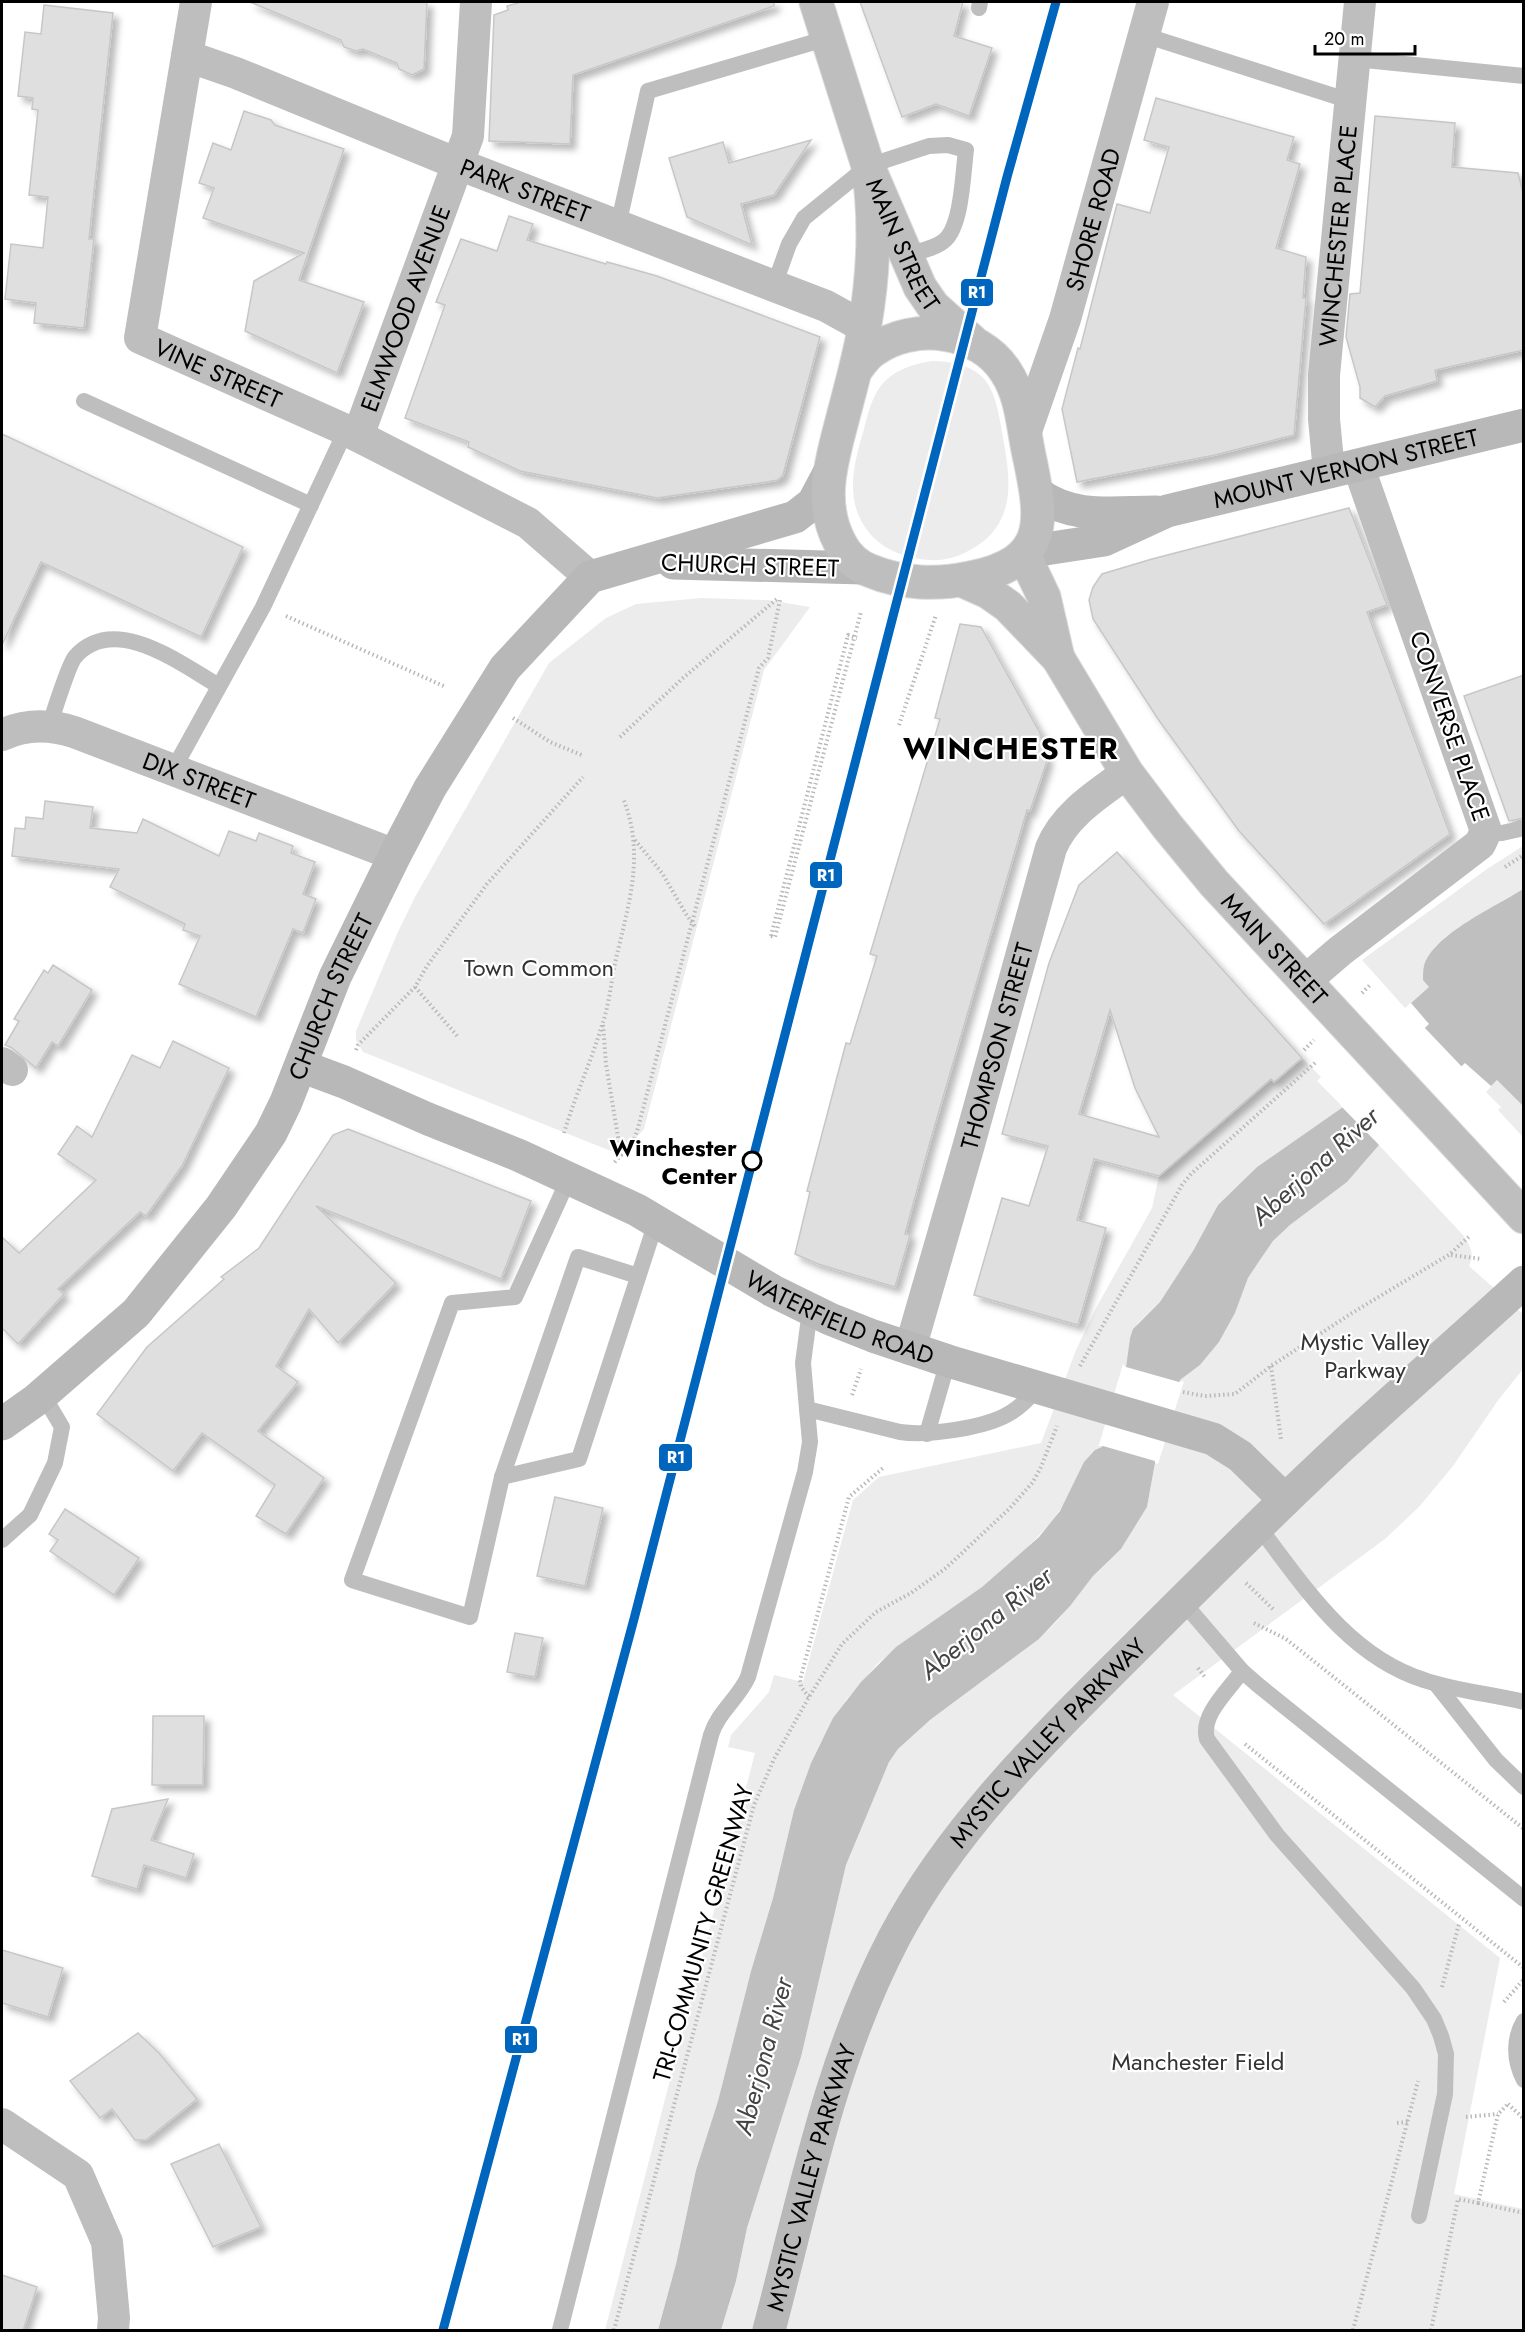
<svg xmlns="http://www.w3.org/2000/svg" width="1525" height="2332" font-family="Jost,sans-serif">
  <style>
    .green { fill: #ececec }
    .water { fill: #bfbfbf }
    .pier { fill: #fff }
    .building { fill: #dfdfdf; stroke: #c7c7c7; stroke-width: 1.5; fill-rule: evenodd; filter: url(#shadow) }
    .lines { fill: none; stroke-linecap: round; stroke-linejoin: round }
    .primary-casing { stroke: #dbdbdb; stroke-width: 35 }
    .path { stroke: #b9b9b9; stroke-width: 4; stroke-dasharray: 1.5 3; stroke-linecap: butt }
    .service { stroke: #bebebe; stroke-width: 16 }
    .minor { stroke: #bebebe; stroke-width: 32 }
    .secondary { stroke: #b8b8b8; stroke-width: 33 }
    .primary { stroke: #bebebe; stroke-width: 33 }
    .rail-1-casing { stroke: #fff; stroke-width: 14 }
    .rail-1 { stroke: #0065bd; stroke-width: 9 }
    .stop-dot { fill: #fff; stroke: #000; stroke-width: 3 }
    .labels { text-anchor: middle; dominant-baseline: central; stroke-width: 4.5; stroke-linejoin: round; paint-order: stroke }
    .street-label { font-size: 24px; fill: #000; stroke: #fff }
    .park-label { font-size: 24px; fill: #333; stroke: #fff }
    .stop-label { font-size: 24px; font-weight: bold; fill: #000; stroke: #fff; text-anchor: end }
    .water-label { font-size: 26px; font-style: italic; fill: #444; stroke: #fff }
    .district-label { font-size: 30px; font-weight: bold; letter-spacing: 1.5px; fill: #000; stroke: #fff }
    .line-badge { stroke: #fff; stroke-width: 2 }
    .badge-label { font-size: 16px; text-anchor: middle; font-weight: bold; fill: #fff }
  </style>
  <defs>
    <filter id="shadow"><feDropShadow dx="5.5" dy="5.5" stdDeviation="3" flood-color="#0004"/></filter>
  </defs>
  <rect width="100%" height="100%" fill="#fff"/>
  <!-- green -->
  <g class="green">
    <path d="M932,361C950,361 973,365 985,380C996,394 999,415 1002,432C1010,476 1019,522 972,549C958,557 945,561 929,560C909,559 886,551 872,536C843,504 853,466 864,429C868,413 872,396 883,383C896,369 914,364 932,361Z"/>
    <polygon points="701,598 768,600 810,607 764,670 644,1129 621,1155 363,1052 356,1040 356,1031 397,934 415,897 549,663 606,618 636,604"/>
    <path d="M1523,846V889C1503,902 1439,933 1431,954C1427,963 1430,978 1429,987L1405,1008L1362,960L1487,869Z"/>
    <polygon points="1302,1058 1321,1077 1317,1081 1343,1107 1257,1167 1218,1205 1193,1251 1160,1302 1138,1323 1130,1338 1126,1367 1102,1447 1051,1523 1026,1549 982,1587 916,1633 878,1663 847,1699 821,1742 811,1763 794,1810 773,1898 751,1971 718,2101 696,2170 676,2264 658,2330 605,2330 755,1753 728,1747 731,1735 769,1692 774,1675 803,1682 853,1500 879,1477 1041,1443 1076,1350 1096,1308 1152,1208 1159,1176 1271,1079 1274,1082"/>
    <polygon points="1497,1080 1523,1106 1523,1137 1498,1110 1501,1107 1486,1092"/>
    <path d="M1379,1145L1463,1235C1470,1245 1475,1253 1469,1266L1523,1314V1369L1499,1399L1453,1466L1419,1507L1385,1539L1173,1695L1500,1958L1454,2194L1523,2209V2330H721L736,2281L747,2228L801,2057L846,1865L889,1762L898,1749L930,1720L1039,1639L1057,1621L1093,1576L1121,1549L1147,1507L1155,1463L1180,1380L1200,1365L1219,1342L1235,1313L1248,1278L1273,1241L1290,1225L1347,1182Z"/>
  </g>
  <!-- water -->
  <path class="water" d="M1523,889V1106L1497,1080L1491,1086L1465,1063L1379,1145L1347,1182L1290,1225L1273,1241L1260,1260L1248,1278L1235,1313L1219,1342L1200,1365L1180,1380L1155,1463L1147,1507L1121,1549L1093,1576L1070,1606L1039,1639L930,1720L898,1749L889,1762L846,1865L801,2057L747,2228L736,2281L721,2330H658L676,2264L696,2170L718,2101L751,1971L773,1898L794,1810L811,1763L833,1718L861,1682L896,1647L982,1587L1039,1537L1060,1511L1084,1462L1095,1450L1102,1447L1126,1367L1130,1338L1133,1329L1160,1302L1193,1251L1218,1205L1257,1167L1343,1107L1429,1024L1411,1003L1429,987L1423,980C1423,976 1423,970 1424,966C1433,934 1497,906 1523,889Z"/>
  <!-- pier -->
  <g class="pier">
    <polygon points="1423,1026 1464,1069 1381,1147 1340,1105"/>
    <polygon points="1123,1364 1126,1367 1179,1382 1184,1381 1158,1464 1155,1463 1155,1461 1103,1446 1097,1446 1099,1445"/>
  </g>
  <!-- building -->
  <g class="building">
    <polygon points="250,2 427,2 424,69 412,75 399,69 397,63 363,49 356,51 344,47 341,40"/>
    <polygon points="521,2 774,2 774,6 573,75 570,144 489,141 494,15 508,10 507,6"/>
    <polygon points="860,2 963,2 954,36 992,48 969,116 936,104 902,117"/>
    <polygon points="44,5 113,13 89,239 94,239 84,328 34,323 36,303 5,299 11,244 43,248 48,197 29,195 38,110 32,109 33,98 18,96 25,32 41,34"/>
    <polygon points="1156,98 1294,137 1287,160 1300,164 1276,248 1306,257 1303,298 1306,298 1294,435 1215,455 1077,482 1062,409 1078,348 1080,349 1117,204 1150,213 1169,147 1144,140"/>
    <polygon points="244,111 271,120 275,125 344,149 299,280 364,302 337,373 245,331 254,281 304,253 203,218 214,188 199,183 213,143 231,150"/>
    <polygon points="1375,116 1455,123 1452,167 1518,173 1524,197 1524,350 1435,370 1437,381 1385,396 1375,407 1360,398 1360,387 1346,337 1350,294 1360,293"/>
    <polygon points="811,140 774,195 741,204 752,245 687,217 669,158 723,142 729,163"/>
    <polygon points="509,216 533,224 527,240 606,264 607,262 657,276 820,337 783,475 778,480 767,482 657,498 520,471 468,447 469,442 405,418 445,305 436,302 461,239 497,251"/>
    <polygon points="2,434 243,547 201,637 41,562 2,645"/>
    <polygon points="1349,508 1387,605 1367,612 1450,834 1324,924 1239,831 1158,719 1093,619 1089,600 1093,587 1102,574 1152,559"/>
    <polygon points="960,624 981,627 1040,733 1047,761 1030,811 1027,810 930,1142 905,1234 910,1235 895,1287 818,1264 795,1254 810,1192 807,1191 846,1043 850,1044 877,956 870,954 940,719 935,718"/>
    <polygon points="1524,675 1524,818 1509,821 1464,696"/>
    <polygon points="45,801 93,807 90,828 137,833 143,819 219,856 229,831 256,841 259,833 293,846 291,853 315,862 303,894 316,899 303,933 293,929 256,1017 179,984 200,936 183,930 185,924 110,887 119,869 12,856 15,828 25,829 26,817 43,819"/>
    <path d="M1117,852L1302,1058L1274,1082L1271,1079L1159,1176L1094,1159L1077,1220L1106,1228L1078,1325L974,1295L1002,1198L1029,1206L1048,1146L1002,1134L1049,963L1079,885ZM1110,1010L1135,1088L1159,1137L1079,1114Z"/>
    <polygon points="53,965 92,990 58,1046 52,1042 36,1068 12,1048 5,1045 19,1021 14,1019 44,970 48,973"/>
    <polygon points="173,1041 229,1068 182,1166 146,1216 140,1212 58,1289 64,1294 18,1344 2,1328 2,1237 19,1253 96,1180 58,1154 77,1126 92,1137 132,1055 160,1068"/>
    <polygon points="348,1129 531,1201 501,1279 316,1206 396,1283 338,1343 309,1309 276,1366 298,1382 258,1431 324,1478 286,1534 256,1516 275,1485 202,1433 173,1471 97,1414 147,1347 224,1279 221,1277 259,1248 333,1135"/>
    <polygon points="555,1497 603,1508 585,1586 537,1576"/>
    <polygon points="65,1509 139,1558 114,1595 50,1551 58,1540 49,1534"/>
    <polygon points="515,1633 543,1638 535,1677 507,1672"/>
    <polygon points="153,1716 204,1716 203,1785 152,1785"/>
    <polygon points="168,1799 151,1840 194,1854 186,1878 144,1865 137,1889 92,1876 112,1809"/>
    <polygon points="2,1950 63,1968 48,2017 2,2003"/>
    <polygon points="138,2033 159,2053 197,2099 146,2140 135,2140 112,2109 100,2118 70,2081"/>
    <polygon points="219,2144 261,2227 213,2247 171,2164"/>
    <polygon points="2,2275 37,2287 23,2331 2,2331"/>
  </g>
  <g class="lines">
    <defs>
      <g id="primary">
        <path id="s12" d="M816,2L868,166L920,287L933,306L972,341"/>
        <path d="M855,371C861,363 866,355 874,350C914,321 980,330 1006,372C1022,396 1023,428 1029,455C1043,521 1050,562 970,578C938,585 902,584 871,571C857,566 847,557 840,543C817,500 833,457 844,413C852,383 860,354 865,324C874,271 876,219 868,166"/>
        <polyline points="1024,555 1044,597 1058,658"/>
        <path id="s13" d="M961,580L988,592L1008,606L1058,658L1127,773L1167,826L1214,883L1524,1217"/>
      </g>
    </defs>
    <!-- primary casing -->
    <use href="#primary" class="primary-casing"/>
    <!-- path -->
    <g class="path">
      <polyline points="286,616 446,687"/>
      <polyline points="513,718 550,742 584,756"/>
      <polyline points="899,725 936,615"/>
      <polyline points="620,737 683,678 777,599"/>
      <polyline points="635,840 662,873 686,914 696,928"/>
      <polyline points="1505,867 1522,856"/>
      <polyline points="771,936 775,937 861,612"/>
      <polyline points="771,936 848,635 857,638"/>
      <polyline points="415,987 459,1038"/>
      <polyline points="1362,993 1370,985"/>
      <polyline points="603,1025 606,1064 621,1155 614,1163"/>
      <polyline points="356,1050 358,1045 415,987 427,966 487,884 583,777"/>
      <polyline points="1304,1050 1314,1040"/>
      <path d="M564,1133C575,1096 591,1062 602,1025C609,1006 611,983 615,963C628,906 646,855 623,798"/>
      <polyline points="621,1155 630,1150 638,1128 759,668 768,658 780,600"/>
      <polyline points="1451,1255 1482,1259"/>
      <polyline points="1080,1366 1182,1185 1191,1174 1316,1062"/>
      <polyline points="1271,1366 1281,1439"/>
      <polyline points="1183,1392 1205,1396 1235,1394 1271,1366 1352,1313 1450,1254 1471,1235"/>
      <polyline points="852,1395 861,1369"/>
      <polyline points="1246,1583 1275,1611"/>
      <polyline points="1254,1623 1286,1639 1524,1829"/>
      <polyline points="1198,1668 1205,1677"/>
      <polyline points="809,1697 801,1687 800,1680 849,1497 883,1468"/>
      <polyline points="1245,1744 1524,1968"/>
      <polyline points="1442,1987 1459,1924"/>
      <polyline points="1504,2002 1524,1979"/>
      <polyline points="1508,2104 1524,2119"/>
      <polyline points="1466,2117 1498,2114"/>
      <polyline points="1397,2123 1408,2122"/>
      <polyline points="1478,2203 1524,2213"/>
      <polyline points="614,2330 754,1805 774,1759 809,1697 842,1644 876,1612 911,1593 946,1568 1010,1508 1033,1482 1041,1467 1057,1426"/>
      <polyline points="1353,2330 1418,2081"/>
      <polyline points="1431,2330 1458,2199 1478,2203 1498,2114 1508,2104"/>
    </g>
    <!-- service -->
    <g class="service">
      <polyline points="979,8 980,2"/>
      <polyline points="1144,35 1350,101"/>
      <polyline points="1355,59 1524,76"/>
      <polyline points="618,226 648,91 828,38"/>
      <path d="M774,286L789,244L804,218L868,166L929,146L948,145L966,150C963,172 962,225 945,240C935,249 919,251 906,255"/>
      <polyline points="84,401 311,505"/>
      <path d="M49,726C54,713 68,665 75,657C114,612 181,664 219,686"/>
      <polyline points="173,770 263,607 346,430"/>
      <polyline points="1486,833 1502,833 1524,828"/>
      <polyline points="569,1178 515,1297 452,1303 352,1580 470,1617 502,1477 579,1459 656,1222"/>
      <path d="M810,1310L803,1363L807,1409L900,1432C928,1436 986,1428 1010,1413C1021,1407 1030,1397 1038,1388"/>
      <polyline points="927,1434 948,1361"/>
      <polyline points="502,1477 578,1257 638,1276"/>
      <path d="M1258,1526C1304,1586 1348,1656 1424,1680C1456,1691 1491,1694 1524,1702"/>
      <polyline points="2,1540 30,1515 55,1463 62,1427 43,1395"/>
      <polyline points="1182,1601 1242,1671 1258,1685 1524,1899"/>
      <path d="M1242,1671C1229,1690 1200,1715 1207,1739L1277,1835L1413,1988L1434,2019L1441,2036L1446,2054L1445,2094L1419,2216"/>
      <polyline points="1436,1684 1496,1760 1524,1787"/>
      <path d="M1524,2021C1513,2039 1514,2061 1524,2080"/>
      <path d="M560,2330L711,1735C718,1712 738,1699 748,1677L805,1472L810,1442L807,1409"/>
    </g>
    <!-- minor -->
    <g class="minor">
      <path id="s1" d="M196,2L140,338L346,430L528,523L590,577"/>
      <path id="s2" d="M187,56L236,73L458,164L826,306L864,327"/>
      <path id="s3" d="M1025,434L1065,319L1153,2"/>
      <path id="s4" d="M358,436L468,136L476,2"/>
      <path id="s5" d="M1329,472L1324,419V375L1360,2"/>
      <path id="s6" d="M2,735C25,724 49,724 74,732L395,855"/>
      <polyline points="1305,981 1340,951 1480,844 1486,831 1358,465"/>
      <polyline points="2,1063 12,1070"/>
      <path id="s7" d="M910,1349L968,1148L1051,848C1065,814 1098,794 1127,773"/>
      <polyline points="2,2124 78,2175 107,2242 114,2318 113,2330"/>
    </g>
    <!-- secondary -->
    <g class="secondary">
      <path d="M1037,493C1073,520 1114,512 1156,512"/>
      <path id="s8" d="M1026,552L1104,540L1167,511L1524,425"/>
      <polyline points="673,563 863,568"/>
      <path id="s9" d="M301,1066L344,1082L428,1119L518,1155L637,1210L773,1291L830,1319L873,1336L948,1361L1213,1439L1240,1456L1285,1500"/>
      <path id="s10" d="M2,1424L36,1400L136,1313L221,1207L271,1133L286,1102L335,977L395,855L430,788L505,668L590,577L795,517L813,503L828,475"/>
      <path id="s11" d="M769,2330C804,2198 830,2060 894,1938C953,1826 1047,1736 1136,1647C1203,1580 1271,1512 1341,1447C1401,1392 1463,1338 1524,1282"/>
    </g>
    <!-- primary -->
    <use href="#primary" class="primary"/>
    <defs>
      <polyline id="rail-1" points="443,2330 634,1619 892,620 1007,177 1056,2"/>
    </defs>
    <!-- rail-1 casing -->
    <use href="#rail-1" class="rail-1-casing"/>
    <!-- rail-1 -->
    <use href="#rail-1" class="rail-1"/>
  </g>
  <!-- markers -->
  <circle class="stop-dot" cx="752" cy="1161" r="9"/>
  <g class="labels">
    <!-- street labels -->
    <g class="street-label">
      <text stroke="none"><textPath href="#s2" startOffset="364">PARK STREET</textPath></text>
      <text stroke="none"><textPath href="#s3" startOffset="225">SHORE ROAD</textPath></text>
      <text stroke="none"><textPath href="#s5" startOffset="237">WINCHESTER PLACE</textPath></text>
      <text stroke="none"><textPath href="#s12" startOffset="258">MAIN STREET</textPath></text>
      <text stroke="none"><textPath href="#s4" startOffset="136">ELMWOOD AVENUE</textPath></text>
      <text stroke="none"><textPath href="#s1" startOffset="426">VINE STREET</textPath></text>
      <text stroke="none"><textPath href="#s8" startOffset="332">MOUNT VERNON STREET</textPath></text>
      <text transform="translate(750 565) rotate(2)">CHURCH STREET</text>
      <text transform="translate(1450 726) rotate(71)">CONVERSE PLACE</text>
      <text stroke="none"><textPath href="#s6" startOffset="208">DIX STREET</textPath></text>
      <text stroke="none"><textPath href="#s13" startOffset="490">MAIN STREET</textPath></text>
      <text stroke="none"><textPath href="#s10" startOffset="548">CHURCH STREET</textPath></text>
      <text stroke="none"><textPath href="#s7" startOffset="315">THOMPSON STREET</textPath></text>
      <text stroke="none"><textPath href="#s9" startOffset="596">WATERFIELD ROAD</textPath></text>
      <text stroke="none"><textPath href="#s11" startOffset="662">MYSTIC VALLEY PARKWAY</textPath></text>
      <text transform="translate(703 1933) rotate(-74)">TRI-COMMUNITY GREENWAY</text>
      <text stroke="none"><textPath href="#s11" startOffset="158">MYSTIC VALLEY PARKWAY</textPath></text>
    </g>
    <!-- park labels -->
    <g class="park-label">
      <text x="539" y="967">Town Common</text>
      <text x="1365" y="1341">Mystic Valley<tspan x="1365" dy="28">Parkway</tspan></text>
      <text x="1198" y="2061">Manchester Field</text>
    </g>
    <!-- stop labels -->
    <g class="stop-label">
      <text x="737" y="1147">Winchester<tspan x="737" dy="28">Center</tspan></text>
    </g>
    <!-- water labels -->
    <g class="water-label">
      <text transform="translate(1315 1166) rotate(-42)">Aberjona River</text>
      <text transform="translate(986 1623) rotate(-39)">Aberjona River</text>
      <text transform="translate(763 2056) rotate(-75)">Aberjona River</text>
    </g>
    <!-- district labels -->
    <g class="district-label">
      <text x="1011" y="748">WINCHESTER</text>
    </g>
  </g>
  <g class="line-badge">
    <rect x="960" y="278" width="34" height="29" rx="6" fill="#0065bd"/>
    <rect x="809" y="861" width="34" height="28" rx="6" fill="#0065bd"/>
    <rect x="658" y="1443" width="35" height="29" rx="6" fill="#0065bd"/>
    <rect x="504" y="2025" width="34" height="29" rx="6" fill="#0065bd"/>
  </g>
  <g class="badge-label">
    <text x="977" y="298">R1</text>
    <text x="826" y="881">R1</text>
    <text x="676" y="1463">R1</text>
    <text x="521" y="2045">R1</text>
  </g>
  <!-- border -->
  <rect width="1525" height="2332" fill="none" stroke="#000000" stroke-width="6"/>
  <!-- scale -->
  <path d="M1315 45v9h100v-9" fill="none" stroke="#000000" stroke-width="3"/>
  <text x="1324" y="45" font-size="18" fill="#000000" stroke="#ffffff" stroke-width="4.5" paint-order="stroke">20 m</text>
</svg>
